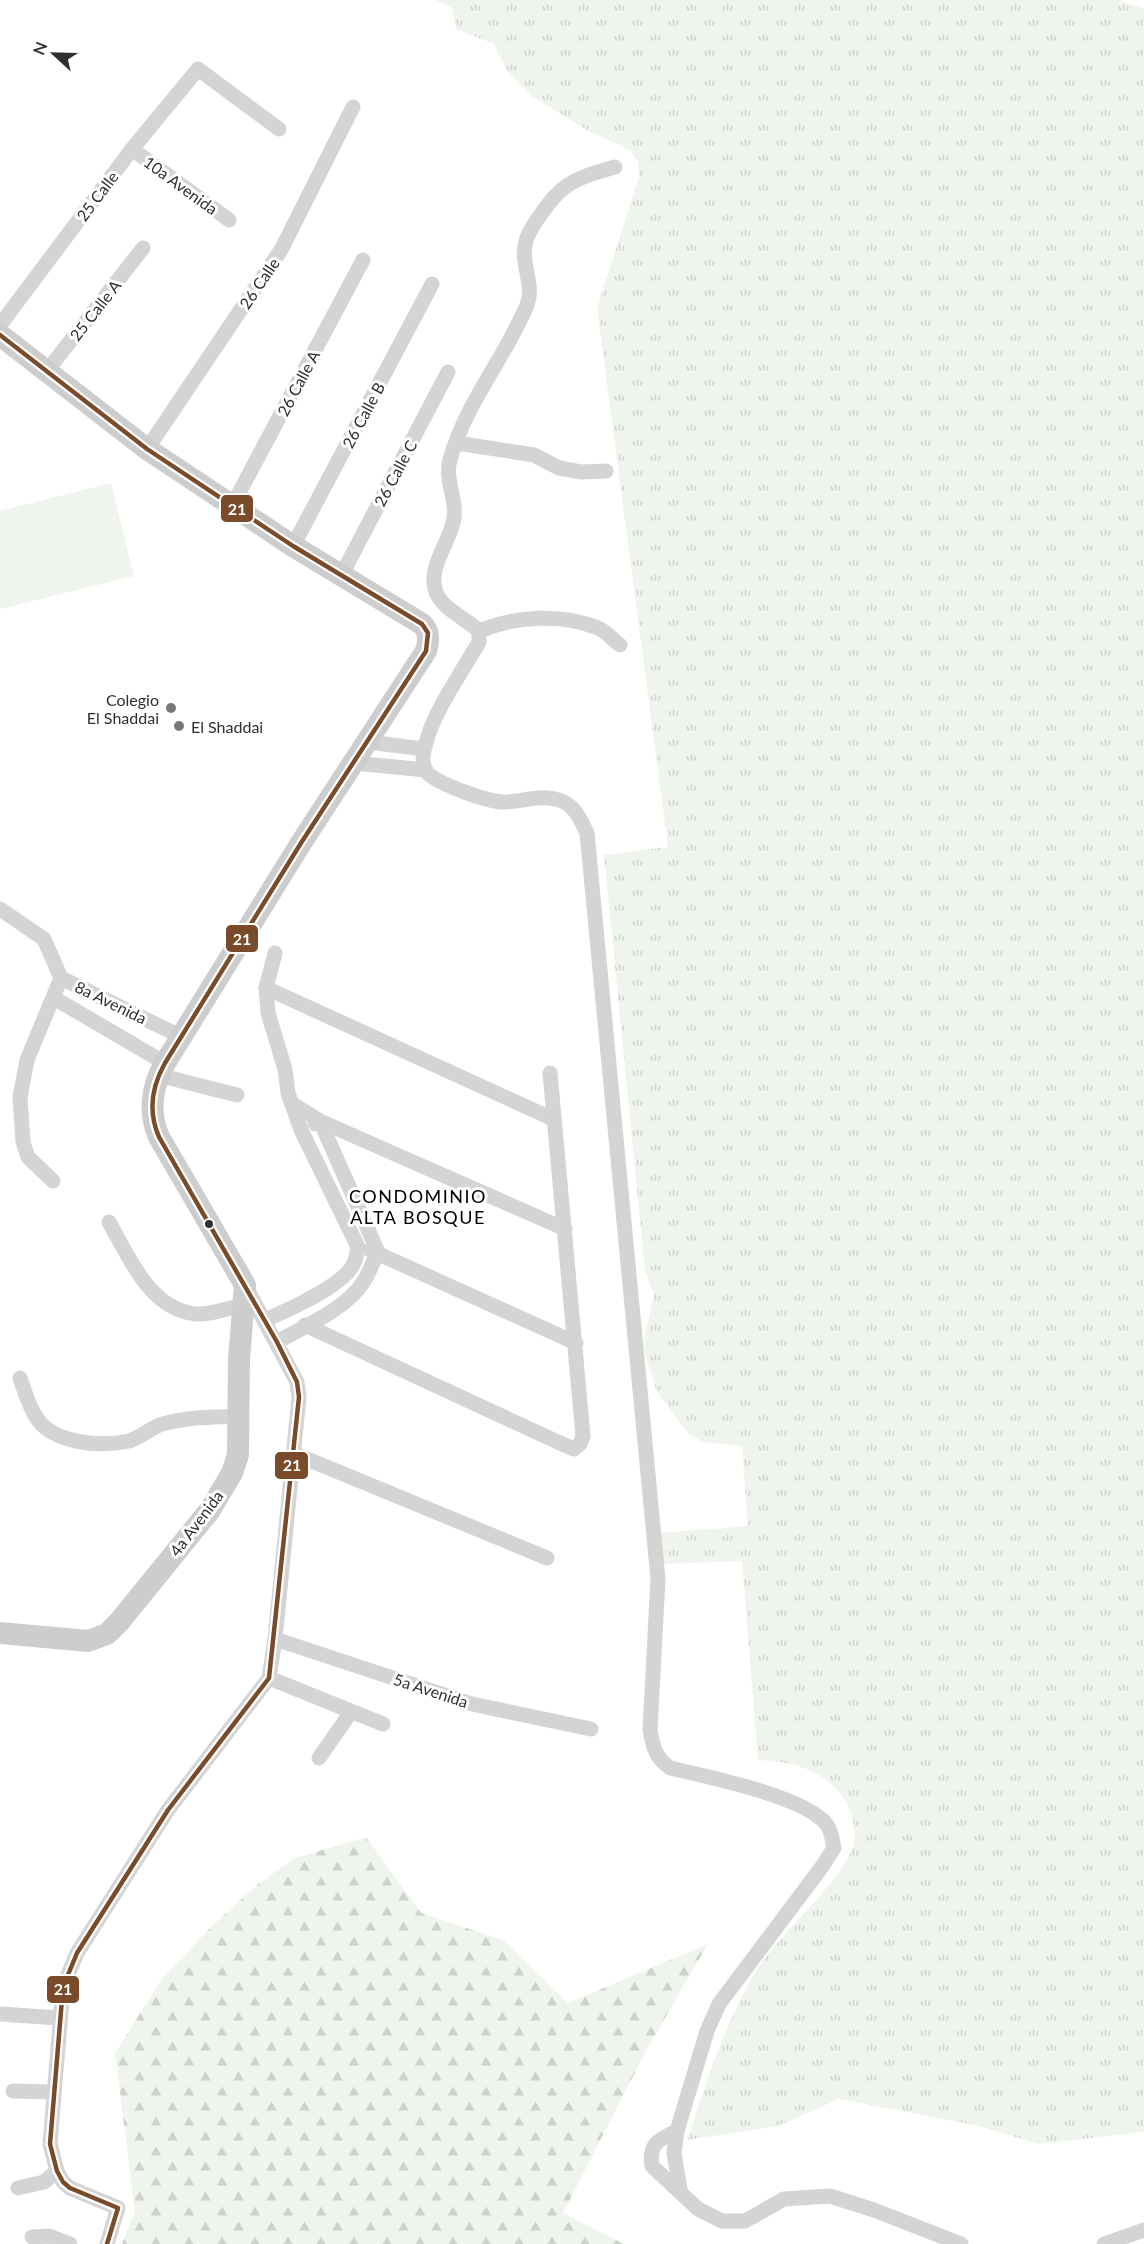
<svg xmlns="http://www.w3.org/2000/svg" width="1144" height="2244" font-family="Lato,sans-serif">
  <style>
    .grass { fill: url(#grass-tufts) }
    .forest { fill: url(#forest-firs) }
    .garden { fill: #eff5ec }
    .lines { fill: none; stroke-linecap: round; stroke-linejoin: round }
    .street { stroke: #d4d4d4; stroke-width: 15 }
    .secondary { stroke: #cdcdcd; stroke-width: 22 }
    .bus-1-casing { stroke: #fff; stroke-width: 9 }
    .bus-1 { stroke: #7a4b2a; stroke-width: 4.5 }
    .poi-dot { fill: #787878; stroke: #fff; stroke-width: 2 }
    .bus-dot { fill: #2f2f2f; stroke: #fff; stroke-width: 2 }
    .labels { text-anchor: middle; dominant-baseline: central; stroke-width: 6; stroke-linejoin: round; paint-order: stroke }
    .street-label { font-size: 16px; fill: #2f2f2f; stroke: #fff }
    .poi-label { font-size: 16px; fill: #2f2f2f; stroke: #fff; text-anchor: end }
    .neighbourhood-label { font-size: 18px; letter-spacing: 1.5px; fill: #000; stroke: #fff }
    .line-badge { stroke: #fff; stroke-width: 2 }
    .badge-label { font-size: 16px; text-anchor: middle; font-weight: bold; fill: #fff }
  </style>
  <defs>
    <pattern id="grass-tufts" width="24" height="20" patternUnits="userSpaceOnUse" patternTransform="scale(1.5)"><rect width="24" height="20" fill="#eff5ec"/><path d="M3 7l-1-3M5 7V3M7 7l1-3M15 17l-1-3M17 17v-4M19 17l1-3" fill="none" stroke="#cdd2cb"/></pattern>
    <pattern id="forest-firs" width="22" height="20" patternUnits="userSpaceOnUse" patternTransform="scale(1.5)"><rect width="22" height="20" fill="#eff5ec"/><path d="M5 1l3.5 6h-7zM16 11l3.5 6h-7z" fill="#cdd2cb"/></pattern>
  </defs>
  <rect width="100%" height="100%" fill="#fff"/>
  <!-- grass -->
  <path class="grass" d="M436,0H1119L1144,9V2132L1038,2144L979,2126L839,2099L778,2126L687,2140C707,2082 725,2021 758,1968C779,1935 846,1877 854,1843C857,1827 850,1803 839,1792C817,1767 790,1762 758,1760L742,1561L662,1564L660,1533L748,1526L742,1446L703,1442L688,1433L657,1392L645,1353L644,1339L654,1295L645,1270L604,855L668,847L597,308L639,177L638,162L630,150L589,131L531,96L506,70L494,44L456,29L452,8Z"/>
  <!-- forest -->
  <polygon class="forest" points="366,1837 421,1913 503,1940 568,2003 708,1944 647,2049 563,2213 624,2244 122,2244 135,2211 115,2053 162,1979 211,1927 258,1884 295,1858"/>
  <!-- garden -->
  <polygon class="garden" points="111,483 134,576 0,609 0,511"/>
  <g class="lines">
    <!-- street -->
    <g class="street">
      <polyline points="132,149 229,220"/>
      <path d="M615,167C568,180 560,185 533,226C512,258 537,279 527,305C505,358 465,404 450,460C444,481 459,502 453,523C448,544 427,570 436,592C443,610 466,618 479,631V642C463,670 433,713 426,743C423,751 422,762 425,770C432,783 489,802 504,802C522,802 541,794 559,800C575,805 580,819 587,833L658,1579L650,1730C653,1747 655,1757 670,1768C705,1776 807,1797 827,1825C832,1832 832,1840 834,1848L821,1868L719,2004L707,2031L677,2131L674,2153L680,2189"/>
      <polyline points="0,325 132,149 198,69 279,129"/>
      <polyline points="47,371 143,248"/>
      <polyline points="457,443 534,455 559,468 581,472 606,471"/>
      <polyline points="147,449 281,250 353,107"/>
      <polyline points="232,506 363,260"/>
      <polyline points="293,546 432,284"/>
      <polyline points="342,574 448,372"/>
      <path d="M479,631C515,616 561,613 598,628C606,631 613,640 620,645"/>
      <polyline points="368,742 424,749"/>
      <polyline points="354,763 426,770"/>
      <polyline points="0,909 44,939 61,978 182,1037"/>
      <polyline points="266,988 553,1119"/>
      <polyline points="54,998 165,1063"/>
      <polyline points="158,1075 237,1095"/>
      <polyline points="315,1124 320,1121 565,1229"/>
      <polyline points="53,1181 28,1157 23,1142 20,1097 27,1060 61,978"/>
      <path d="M109,1222C129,1257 150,1310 196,1314C211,1315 228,1308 242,1305"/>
      <polyline points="370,1250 576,1343"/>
      <path d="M265,1320C288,1310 341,1287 353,1265C356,1260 357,1253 358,1247L301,1130L288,1093L285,1069L268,1013L266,988L275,953"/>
      <polyline points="305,1325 560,1443 574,1449 580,1444 583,1436 550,1073"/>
      <path d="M277,1342C304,1326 346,1310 364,1281C370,1272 373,1261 378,1252L320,1121L293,1104"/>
      <path d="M20,1378C25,1392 29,1408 38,1420C56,1444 102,1447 129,1441C142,1437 152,1426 166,1423C190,1417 215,1417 240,1416"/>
      <polyline points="295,1454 547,1558"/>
      <polyline points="275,1639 472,1704 591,1729"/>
      <polyline points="269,1678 383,1724"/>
      <polyline points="319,1758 351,1712"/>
      <polyline points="1,2014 59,2018"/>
      <polyline points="13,2091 54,2092"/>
      <path d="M677,2131C659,2139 648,2144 652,2166L698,2209L722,2221H745L784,2199L830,2196L874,2210L961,2244"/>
      <polyline points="18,2188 44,2182 57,2171"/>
      <polyline points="32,2237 49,2236 70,2244"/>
      <polyline points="107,2244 118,2208 70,2188 63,2182 57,2171 50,2144 63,1987 77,1953 168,1810 269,1678 275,1639 299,1397 297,1382 245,1285"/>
      <polyline points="1104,2244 1144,2230"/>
    </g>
    <!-- secondary -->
    <path class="secondary" d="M0,335L147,449L293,546L422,624C430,631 429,641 426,651L301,843L165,1063C152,1086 148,1112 159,1137L245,1285L239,1359L238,1455L232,1473L210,1510L119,1622L107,1634L88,1641L0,1633"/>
    <defs>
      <path id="bus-1" d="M0,335L147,449L293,546L422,624L428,633L426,651L301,843L165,1063C152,1086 148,1112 159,1137L277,1342L297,1382L299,1397L269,1678L168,1810L77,1953L63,1987L50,2144L57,2171L63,2182L70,2188L118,2208L107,2244"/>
    </defs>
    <!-- bus-1 casing -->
    <use href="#bus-1" class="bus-1-casing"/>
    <!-- bus-1 -->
    <use href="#bus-1" class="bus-1"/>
  </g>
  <!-- markers -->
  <g class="poi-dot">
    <circle cx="171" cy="708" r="6"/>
    <circle cx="179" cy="726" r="6"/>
  </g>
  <circle class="bus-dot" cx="209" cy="1224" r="5"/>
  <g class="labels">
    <!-- street labels -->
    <g class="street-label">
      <text transform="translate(181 185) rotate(36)">10a Avenida</text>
      <text transform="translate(97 196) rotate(-53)">25 Calle</text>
      <text transform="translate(259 283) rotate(-56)">26 Calle</text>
      <text transform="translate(95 310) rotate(-52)">25 Calle A</text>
      <text transform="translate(298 383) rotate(-62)">26 Calle A</text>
      <text transform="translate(363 415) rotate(-62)">26 Calle B</text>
      <text transform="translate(395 473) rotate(-62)">26 Calle C</text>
      <text transform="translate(111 1002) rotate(26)">8a Avenida</text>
      <text transform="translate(196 1523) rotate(-53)">4a Avenida</text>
      <text transform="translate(431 1690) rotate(18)">5a Avenida</text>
    </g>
    <!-- poi labels -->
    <g class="poi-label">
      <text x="159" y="699">Colegio<tspan x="159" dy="18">El Shaddai</tspan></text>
      <text x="191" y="726" text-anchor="start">El Shaddai</text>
    </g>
    <!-- neighbourhood labels -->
    <g class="neighbourhood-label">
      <text x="418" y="1196">CONDOMINIO<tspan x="418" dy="21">ALTA BOSQUE</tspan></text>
    </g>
  </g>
  <g class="line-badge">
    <rect x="220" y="494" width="34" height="29" rx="6" fill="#7a4b2a"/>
    <rect x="225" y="924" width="34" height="29" rx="6" fill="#7a4b2a"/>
    <rect x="274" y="1451" width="35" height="29" rx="6" fill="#7a4b2a"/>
    <rect x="46" y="1975" width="34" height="29" rx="6" fill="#7a4b2a"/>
  </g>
  <g class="badge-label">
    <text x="237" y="515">21</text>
    <text x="242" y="945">21</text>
    <text x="292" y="1471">21</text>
    <text x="63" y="1995">21</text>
  </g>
  <!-- north arrow -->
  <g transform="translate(54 54) rotate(292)" stroke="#ffffff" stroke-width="4.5" paint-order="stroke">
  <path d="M0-4.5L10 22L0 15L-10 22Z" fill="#2f2f2f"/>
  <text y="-9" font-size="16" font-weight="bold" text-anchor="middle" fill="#2f2f2f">N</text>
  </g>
</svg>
